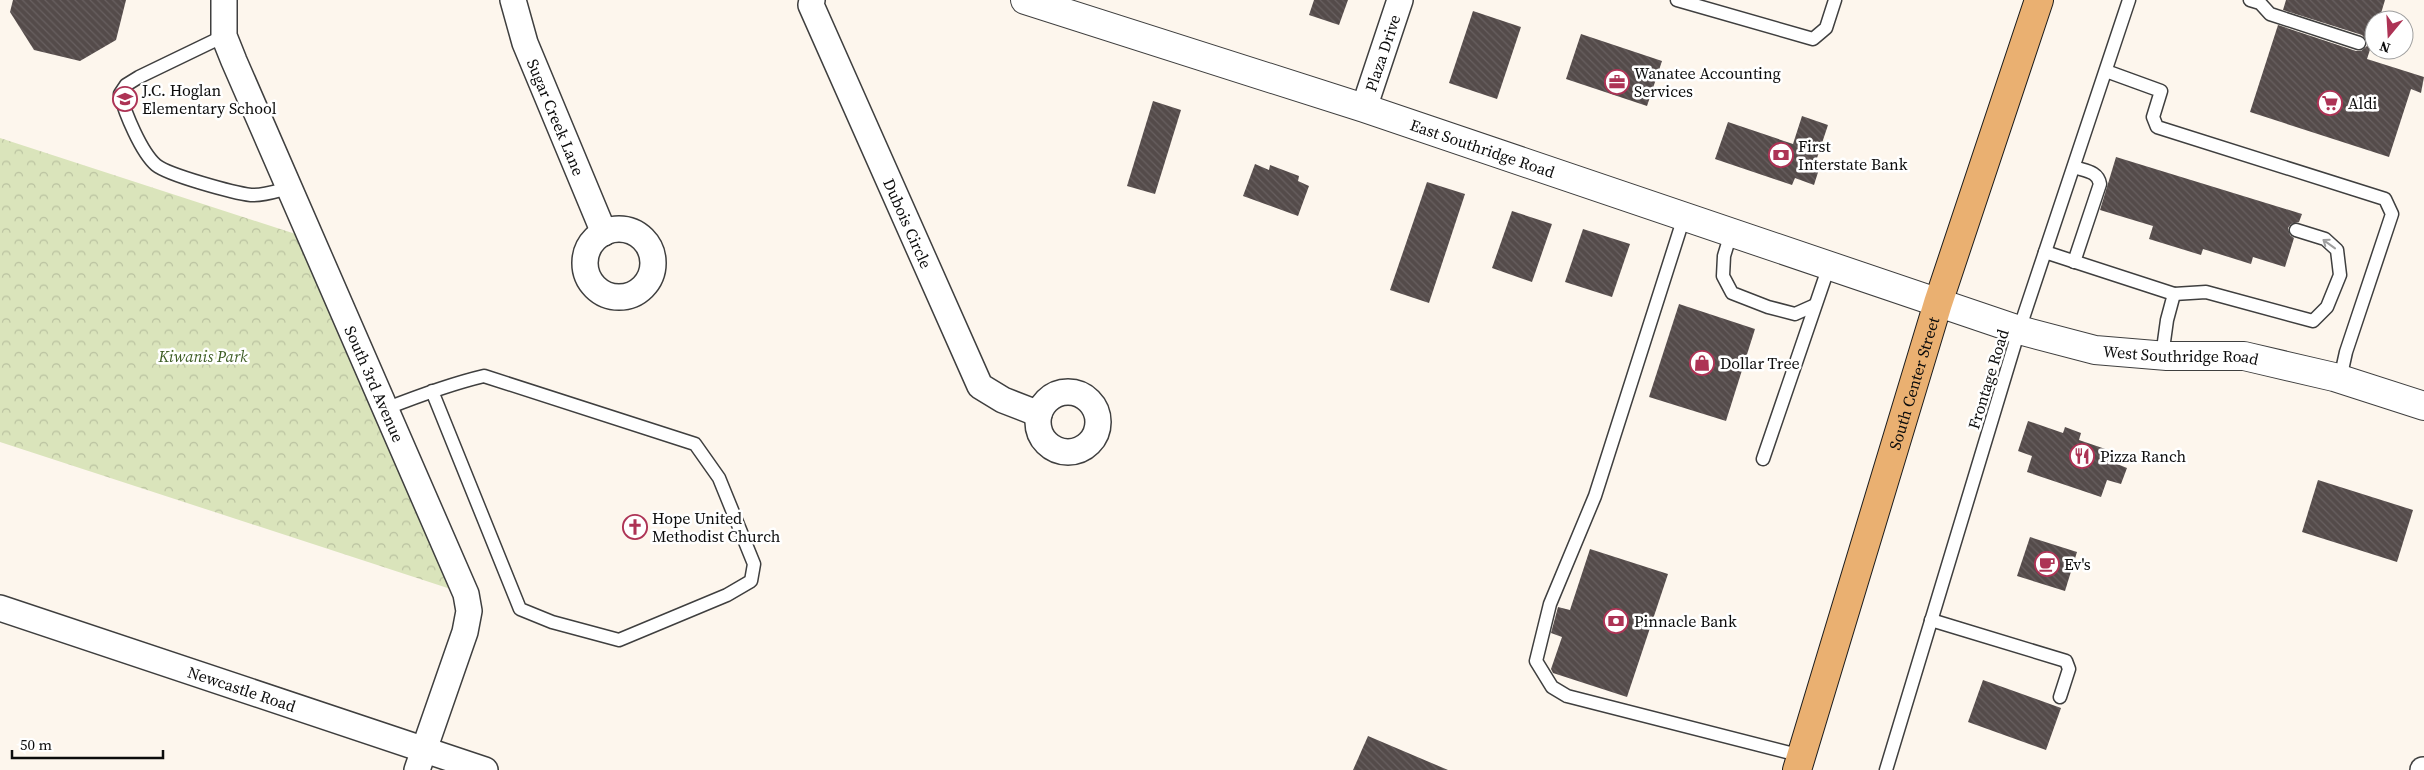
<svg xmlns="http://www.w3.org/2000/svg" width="2424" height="770" font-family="'Source Serif 4',serif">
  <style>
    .park { fill: url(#park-crowns) }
    .building { fill: url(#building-back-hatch) }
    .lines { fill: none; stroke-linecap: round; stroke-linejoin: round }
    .service-casing { stroke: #3f3f3f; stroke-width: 15 }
    .minor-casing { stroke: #3f3f3f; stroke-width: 28 }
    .tertiary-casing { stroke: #3f3f3f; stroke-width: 30 }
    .primary-casing { stroke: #1d1d1d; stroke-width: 30 }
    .service { stroke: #fff; stroke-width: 12 }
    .minor { stroke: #fff; stroke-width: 25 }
    .tertiary { stroke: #fff; stroke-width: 28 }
    .primary { stroke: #eab071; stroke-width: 28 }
    .oneway { stroke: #9e9e9e }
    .labels { text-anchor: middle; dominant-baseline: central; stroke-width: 5; stroke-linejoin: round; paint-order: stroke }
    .street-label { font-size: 16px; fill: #0c0c0c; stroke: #fff }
    .poi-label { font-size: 16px; fill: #0c0c0c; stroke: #fff; text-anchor: start }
    .park-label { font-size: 16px; font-style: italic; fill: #3d5d24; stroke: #fff }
  </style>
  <defs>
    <pattern id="park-crowns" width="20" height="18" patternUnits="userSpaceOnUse" patternTransform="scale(1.25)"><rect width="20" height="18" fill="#dae4bb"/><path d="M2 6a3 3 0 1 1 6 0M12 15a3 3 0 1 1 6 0" fill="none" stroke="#bac2a0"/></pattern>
    <pattern id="building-back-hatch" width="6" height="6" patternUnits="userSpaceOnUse" patternTransform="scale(1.25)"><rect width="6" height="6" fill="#544b4a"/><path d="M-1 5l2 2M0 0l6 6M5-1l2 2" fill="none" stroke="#686060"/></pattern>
  </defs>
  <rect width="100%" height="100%" fill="#fdf6ed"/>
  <!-- park -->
  <polygon class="park" points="0,138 311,239 466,594 0,442"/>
  <!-- building -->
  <g class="building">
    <polygon points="13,0 126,0 116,40 80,61 34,50 10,12"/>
    <polygon points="1314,0 1348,0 1339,25 1309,15"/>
    <polygon points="2286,0 2385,0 2379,20 2374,20 2374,37 2367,59 2424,77 2421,93 2411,89 2389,157 2250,112 2278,25 2356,51 2361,51 2367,46 2367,41 2362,35 2283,10"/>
    <polygon points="1473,11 1521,27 1497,99 1449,83"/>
    <polygon points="1581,34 1662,61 1647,106 1566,79"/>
    <polygon points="1153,101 1181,110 1155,194 1127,186"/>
    <polygon points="1802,116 1828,125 1815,164 1820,166 1814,185 1795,178 1792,185 1715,159 1728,122 1793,144"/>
    <polygon points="2116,157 2302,214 2299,222 2291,224 2288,228 2290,235 2294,238 2285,267 2253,257 2251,264 2203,249 2201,255 2149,239 2153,226 2100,210"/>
    <polygon points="1255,164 1269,170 1270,165 1299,176 1298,181 1309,186 1298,216 1243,196"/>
    <polygon points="1427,182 1465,194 1429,303 1390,290"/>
    <polygon points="1512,211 1552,224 1532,282 1492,268"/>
    <polygon points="1583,229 1630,244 1612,297 1565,282"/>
    <polygon points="1679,304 1755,329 1726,421 1649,397"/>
    <polygon points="2028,421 2063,433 2065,427 2081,433 2079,440 2120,454 2117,464 2127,468 2121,484 2107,480 2101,497 2027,472 2032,456 2018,451"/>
    <polygon points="2318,480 2413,510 2397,562 2302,532"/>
    <polygon points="2030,537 2077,552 2065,591 2017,576"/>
    <polygon points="1590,549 1668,574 1627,697 1553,673 1551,669 1562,637 1551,633 1558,607 1570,610"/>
    <polygon points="1983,680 2061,708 2046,750 1968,722"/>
    <polygon points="1368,736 1448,770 1353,770"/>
  </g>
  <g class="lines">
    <defs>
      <g id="service">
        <polyline points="1677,0 1813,39 1826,28 1835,0"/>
        <polyline points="2250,0 2260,3 2270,14 2359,43"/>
        <path d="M224,36L139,77L126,85L120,94C125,113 141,152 156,165C168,175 234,193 251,195C263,196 277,191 289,188"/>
        <polyline points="2106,71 2161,91 2153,117 2157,127 2385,199 2392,214 2346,352 2340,379"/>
        <path d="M2074,167C2085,171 2098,171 2100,184L2074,262"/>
        <polyline points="1684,217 1595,496 1550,604 1536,661 1552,687 1567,696 1802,756"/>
        <polyline points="1731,233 1724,256 1723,276 1732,293 1768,307 1795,314 1813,306"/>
        <polyline points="2045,252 2174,294 2167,320 2162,356"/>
        <polyline points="2174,294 2206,292 2313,321 2327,307 2340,275 2337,250 2325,239 2296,230"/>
        <path d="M385,409C418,396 450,384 484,376L695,444L719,478L754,564L751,581L727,595L619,640L552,622L520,609L432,391"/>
        <polyline points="1763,459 1829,266"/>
        <polyline points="1931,620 2066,661 2069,669 2060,697"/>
        <polyline points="1886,770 2019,330 2129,0"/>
      </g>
      <g id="minor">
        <path id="s1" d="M224,0V36L234,61L466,594L469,611L465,632L417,770"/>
        <path id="s2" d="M513,0L525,43L604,233"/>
        <path id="s3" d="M812,0L811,5L980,386L1003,400L1039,414"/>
        <path id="s4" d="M1364,108L1400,0"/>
        <circle cx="619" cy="263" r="34"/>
        <circle cx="1068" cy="422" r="30"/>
        <path id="s5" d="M0,608L485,770"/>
        <polyline points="2423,770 2424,770"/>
      </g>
      <g id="tertiary">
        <path id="s6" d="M1025,0L1364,108L2019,330L2095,350L2167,356H2244L2334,377L2424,406"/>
      </g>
      <g id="primary">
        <path id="s7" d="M1797,770L1938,303L2039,0"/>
      </g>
    </defs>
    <!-- service casing -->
    <use href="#service" class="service-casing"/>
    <!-- minor casing -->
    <use href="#minor" class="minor-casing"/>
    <!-- tertiary casing -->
    <use href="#tertiary" class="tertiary-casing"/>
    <!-- primary casing -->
    <use href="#primary" class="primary-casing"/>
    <!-- service -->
    <use href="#service" class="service"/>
    <!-- minor -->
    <use href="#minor" class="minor"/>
    <!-- tertiary -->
    <use href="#tertiary" class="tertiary"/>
    <!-- primary -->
    <use href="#primary" class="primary"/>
  </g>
  <!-- one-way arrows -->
  <defs><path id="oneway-shaft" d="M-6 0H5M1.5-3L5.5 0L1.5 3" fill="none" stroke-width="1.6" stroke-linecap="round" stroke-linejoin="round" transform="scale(1.25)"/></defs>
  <use class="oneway" href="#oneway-shaft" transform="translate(2329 244) rotate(-144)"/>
  <!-- icons -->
  <defs>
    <symbol id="office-ring" viewBox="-11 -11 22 22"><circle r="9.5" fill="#fff" stroke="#ad3355" stroke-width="1.5"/><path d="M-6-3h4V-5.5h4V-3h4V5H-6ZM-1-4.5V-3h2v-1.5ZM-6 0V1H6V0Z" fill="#ad3355"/></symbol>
    <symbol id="school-ring" viewBox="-11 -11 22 22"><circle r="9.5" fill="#fff" stroke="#ad3355" stroke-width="1.5"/><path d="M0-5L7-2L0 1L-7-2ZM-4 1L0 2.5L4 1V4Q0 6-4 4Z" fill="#ad3355"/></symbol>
    <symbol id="supermarket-ring" viewBox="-11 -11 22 22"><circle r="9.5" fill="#fff" stroke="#ad3355" stroke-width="1.5"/><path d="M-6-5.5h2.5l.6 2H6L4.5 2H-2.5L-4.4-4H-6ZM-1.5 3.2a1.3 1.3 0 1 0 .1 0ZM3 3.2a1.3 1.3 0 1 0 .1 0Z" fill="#ad3355"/></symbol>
    <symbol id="bank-ring" viewBox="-11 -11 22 22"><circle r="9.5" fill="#fff" stroke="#ad3355" stroke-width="1.5"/><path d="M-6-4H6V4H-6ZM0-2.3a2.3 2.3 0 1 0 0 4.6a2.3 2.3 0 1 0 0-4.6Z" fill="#ad3355"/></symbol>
    <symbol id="shop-ring" viewBox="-11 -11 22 22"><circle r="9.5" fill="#fff" stroke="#ad3355" stroke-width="1.5"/><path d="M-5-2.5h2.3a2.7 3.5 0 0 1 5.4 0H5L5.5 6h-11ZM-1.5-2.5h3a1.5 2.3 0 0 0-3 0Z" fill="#ad3355"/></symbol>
    <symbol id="restaurant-ring" viewBox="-11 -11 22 22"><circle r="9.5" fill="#fff" stroke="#ad3355" stroke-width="1.5"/><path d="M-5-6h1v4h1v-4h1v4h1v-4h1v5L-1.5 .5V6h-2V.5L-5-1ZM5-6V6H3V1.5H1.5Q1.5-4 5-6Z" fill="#ad3355"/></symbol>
    <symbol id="church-ring" viewBox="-11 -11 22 22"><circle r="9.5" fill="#fff" stroke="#ad3355" stroke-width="1.5"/><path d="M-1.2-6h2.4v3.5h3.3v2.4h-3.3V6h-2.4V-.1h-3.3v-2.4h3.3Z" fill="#ad3355"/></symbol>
    <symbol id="cafe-ring" viewBox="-11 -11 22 22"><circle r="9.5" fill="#fff" stroke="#ad3355" stroke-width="1.5"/><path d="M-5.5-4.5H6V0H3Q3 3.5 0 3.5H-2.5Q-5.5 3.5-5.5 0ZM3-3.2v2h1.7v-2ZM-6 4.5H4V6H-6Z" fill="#ad3355"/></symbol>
  </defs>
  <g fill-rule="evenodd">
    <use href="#office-ring" x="1603" y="68" width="28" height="28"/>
    <use href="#school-ring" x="111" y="85" width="28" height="28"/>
    <use href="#supermarket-ring" x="2316" y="89" width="28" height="28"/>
    <use href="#bank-ring" x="1767" y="141" width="28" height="28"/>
    <use href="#shop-ring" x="1688" y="349" width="28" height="28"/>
    <use href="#restaurant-ring" x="2068" y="442" width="28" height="28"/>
    <use href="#church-ring" x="621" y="513" width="28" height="28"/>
    <use href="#cafe-ring" x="2033" y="550" width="28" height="28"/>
    <use href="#bank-ring" x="1602" y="607" width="28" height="28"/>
  </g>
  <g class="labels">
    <!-- street labels -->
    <g class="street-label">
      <text stroke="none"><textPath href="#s4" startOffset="58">Plaza Drive</textPath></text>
      <text stroke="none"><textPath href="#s2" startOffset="125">Sugar Creek Lane</textPath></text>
      <text stroke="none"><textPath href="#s6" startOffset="481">East Southridge Road</textPath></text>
      <text stroke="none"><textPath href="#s3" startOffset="244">Dubois Circle</textPath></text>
      <text stroke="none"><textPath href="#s6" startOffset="1212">West Southridge Road</textPath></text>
      <text transform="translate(1988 379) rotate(-73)">Frontage Road</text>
      <text stroke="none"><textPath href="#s7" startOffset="404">South Center Street</textPath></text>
      <text stroke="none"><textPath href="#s1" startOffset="415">South 3rd Avenue</textPath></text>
      <text stroke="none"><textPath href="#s5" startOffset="255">Newcastle Road</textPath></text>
    </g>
    <!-- poi labels -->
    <g class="poi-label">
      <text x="1634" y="73">Wanatee Accounting<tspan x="1634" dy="18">Services</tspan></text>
      <text x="142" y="90">J.C. Hoglan<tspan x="142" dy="18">Elementary School</tspan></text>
      <text x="2348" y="103">Aldi</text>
      <text x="1798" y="146">First<tspan x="1798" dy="18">Interstate Bank</tspan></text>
      <text x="1720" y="363">Dollar Tree</text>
      <text x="2100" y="456">Pizza Ranch</text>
      <text x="652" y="518">Hope United<tspan x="652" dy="18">Methodist Church</tspan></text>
      <text x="2064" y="564">Ev's</text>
      <text x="1634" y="621">Pinnacle Bank</text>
    </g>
    <!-- park labels -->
    <g class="park-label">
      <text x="203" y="356">Kiwanis Park</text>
    </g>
  </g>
  <!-- north arrow -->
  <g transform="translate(2389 35) rotate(198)"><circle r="24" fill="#ffffff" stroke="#9e9e9e"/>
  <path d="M0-4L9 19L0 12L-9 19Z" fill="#ad3355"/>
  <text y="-8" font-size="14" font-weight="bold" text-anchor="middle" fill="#0c0c0c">N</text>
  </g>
  <!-- scale -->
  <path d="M12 750v8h151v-8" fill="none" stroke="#0c0c0c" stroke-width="2.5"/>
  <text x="20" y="750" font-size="15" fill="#0c0c0c" stroke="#ffffff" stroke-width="4" paint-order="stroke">50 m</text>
</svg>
